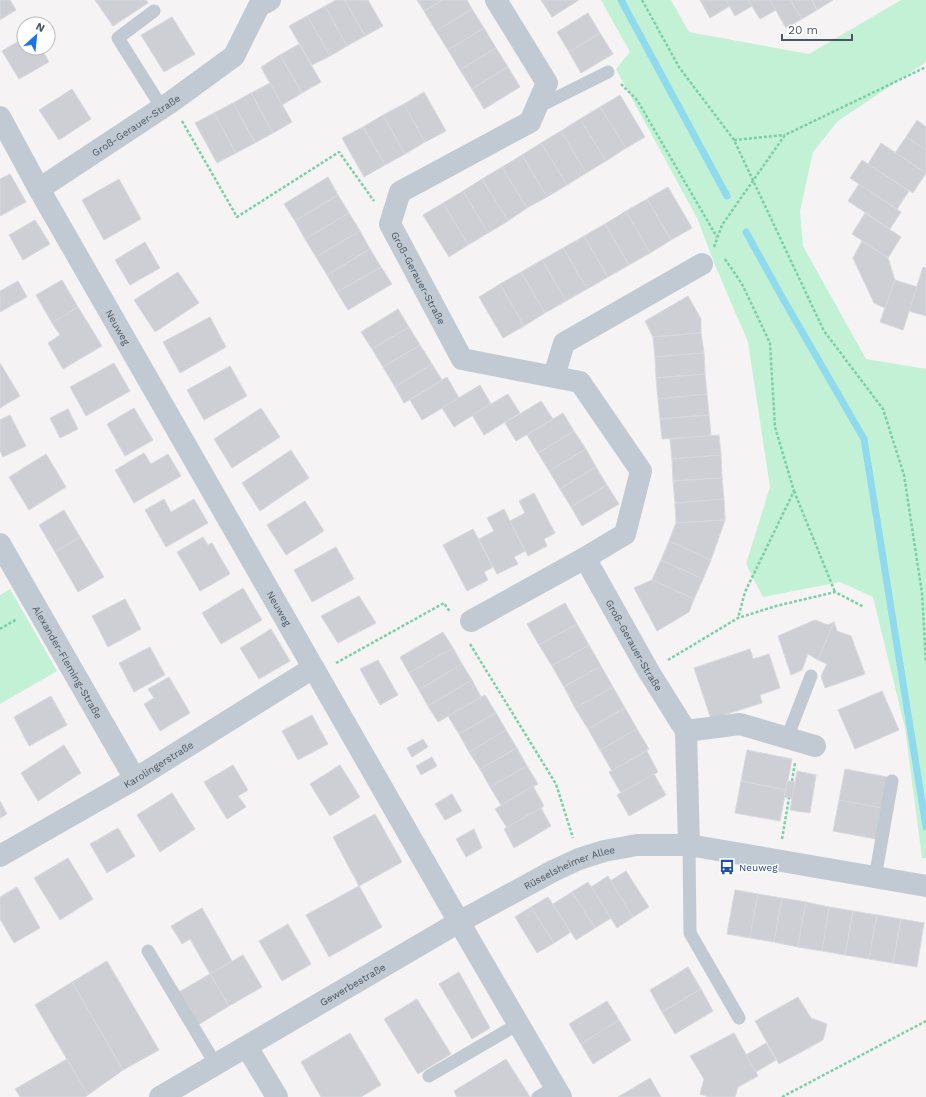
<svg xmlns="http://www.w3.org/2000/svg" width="926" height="1097" font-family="'Work Sans',sans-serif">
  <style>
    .green { fill: #c3f1d5 }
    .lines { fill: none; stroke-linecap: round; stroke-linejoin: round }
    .stream { stroke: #90daee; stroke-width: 7 }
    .building { fill: #cdcfd5; stroke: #d7d9de }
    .path { stroke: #7ad0a6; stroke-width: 2.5; stroke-dasharray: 3 2; stroke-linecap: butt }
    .service { stroke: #c1cad2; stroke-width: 13 }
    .minor { stroke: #c1cad2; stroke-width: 22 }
    .labels { text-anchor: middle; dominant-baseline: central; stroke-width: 3; stroke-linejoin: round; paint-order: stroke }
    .street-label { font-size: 10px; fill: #4a5661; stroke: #fff }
    .transit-label { font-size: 10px; fill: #164399; stroke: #fff; text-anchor: start }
  </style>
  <rect width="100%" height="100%" fill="#f5f3f3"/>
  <!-- green -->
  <g class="green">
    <polygon points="601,0 671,0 689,32 809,54 901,0 926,0 926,62 838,121 813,152 800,211 803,246 866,359 926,369 926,858 922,858 905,728 873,597 840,582 763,597 746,564 770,487 748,342 715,265 698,220 616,69 630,52"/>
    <polygon points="10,589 57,671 0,704 0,595"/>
  </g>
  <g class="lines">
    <!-- stream -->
    <g class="stream">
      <polyline points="621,0 727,196"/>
      <polyline points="746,232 782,297 864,439 926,827"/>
    </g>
  </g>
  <!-- building -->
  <g class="building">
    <polygon points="0,0 10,0 16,10 0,20"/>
    <polygon points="95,0 146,0 148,3 113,26"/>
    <polygon points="336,0 345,0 365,36 347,46 325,6"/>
    <polygon points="345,0 368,0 383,26 365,36"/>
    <polygon points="417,0 443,0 424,11"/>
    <polygon points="443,0 467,0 472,9 436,31 424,11"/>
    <polygon points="541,0 579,0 552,17"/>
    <polygon points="700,0 726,0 730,6 710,18"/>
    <polygon points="726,0 748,0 752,6 735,16"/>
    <polygon points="748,0 770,0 776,10 760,19"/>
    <polygon points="770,0 790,0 802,19 786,28"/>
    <polygon points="790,0 812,0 817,10 802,19"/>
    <polygon points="812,0 833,0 817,10"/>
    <polygon points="325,6 347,46 330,56 307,16"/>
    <polygon points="472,9 484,28 448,50 436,31"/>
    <polygon points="588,13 600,33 569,52 557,32"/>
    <polygon points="307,16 330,56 312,65 289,26"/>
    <polygon points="172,17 195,54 164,72 141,35"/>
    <polygon points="484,28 496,48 460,70 448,50"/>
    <polygon points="600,33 613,54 581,73 569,52"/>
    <polygon points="24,38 24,48 41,48 49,62 19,79 2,51"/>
    <polygon points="299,44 321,82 302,93 280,55"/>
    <polygon points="496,48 508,67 472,89 460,70"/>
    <polygon points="280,55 302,93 282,105 261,67"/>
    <polygon points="508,67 520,87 484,109 472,89"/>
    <polygon points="270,83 292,122 273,133 251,93"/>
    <polygon points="72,89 91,119 59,140 39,110"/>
    <polygon points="424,92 446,131 425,142 404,104"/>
    <polygon points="251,93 273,133 255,143 233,103"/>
    <polygon points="620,95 645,137 626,148 600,107"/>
    <polygon points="233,103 255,143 236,153 214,113"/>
    <polygon points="404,104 425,142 405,154 383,115"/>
    <polygon points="600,107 626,148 606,161 580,119"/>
    <polygon points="214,113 236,153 217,163 195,123"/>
    <polygon points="383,115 405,154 385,165 363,127"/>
    <polygon points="580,119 606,161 586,173 561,131"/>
    <polygon points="917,120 926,127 926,150 906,137"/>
    <polygon points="363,127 385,165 364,177 342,138"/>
    <polygon points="561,131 586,173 567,185 541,143"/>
    <polygon points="906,137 926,150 926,173 895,153"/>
    <polygon points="541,143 567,185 547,197 522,155"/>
    <polygon points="881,143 926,173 913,193 868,164"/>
    <polygon points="522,155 547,197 527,208 502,167"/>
    <polygon points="862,160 909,191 897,209 850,178"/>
    <polygon points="502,167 527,208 508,221 482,179"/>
    <polygon points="10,174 26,202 0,216 0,179"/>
    <polygon points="328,177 338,195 295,221 284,204"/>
    <polygon points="119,179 141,219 104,240 82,200"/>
    <polygon points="482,179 508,221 488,233 463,191"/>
    <polygon points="859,184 901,212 890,229 848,201"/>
    <polygon points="668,187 692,228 671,240 647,199"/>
    <polygon points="463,191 488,233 468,245 443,203"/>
    <polygon points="338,195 349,213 305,239 295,221"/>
    <polygon points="647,199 671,240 650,253 626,211"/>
    <polygon points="443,203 468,245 449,257 423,215"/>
    <polygon points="626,211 650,253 629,265 605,224"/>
    <polygon points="349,213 360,231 316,257 305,239"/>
    <polygon points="865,213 901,237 888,258 852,234"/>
    <polygon points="35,220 50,244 23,260 9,235"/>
    <polygon points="605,224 629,265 608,277 584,236"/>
    <polygon points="360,231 370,249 327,275 316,257"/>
    <polygon points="584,236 608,277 587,289 563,248"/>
    <polygon points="862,241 888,258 895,280 885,308 874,303 853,258"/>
    <polygon points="145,242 160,268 130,285 115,260"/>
    <polygon points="563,248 587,289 566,301 542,260"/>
    <polygon points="370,249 381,267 337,292 327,275"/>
    <polygon points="542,260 566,301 545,313 521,272"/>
    <polygon points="381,267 392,284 348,310 337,292"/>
    <polygon points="923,267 926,268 926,316 909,311"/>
    <polygon points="178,272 199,303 155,332 134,300"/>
    <polygon points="521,272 545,313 524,326 500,284"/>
    <polygon points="62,280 78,307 52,323 36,295"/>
    <polygon points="895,280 917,287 903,330 880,322"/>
    <polygon points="18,281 27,297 0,312 0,291"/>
    <polygon points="500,284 524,326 503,338 479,297"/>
    <polygon points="688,296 701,319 701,333 653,337 645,321"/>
    <polygon points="78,307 102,346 63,369 48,343 60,335 52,323"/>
    <polygon points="398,309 409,327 372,349 361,332"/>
    <polygon points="210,317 226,347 180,373 163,342"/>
    <polygon points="409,327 420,345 383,367 372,349"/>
    <polygon points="701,333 704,353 655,357 653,337"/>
    <polygon points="420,345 432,364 395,387 383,367"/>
    <polygon points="704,353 705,374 656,378 655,357"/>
    <polygon points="0,363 20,396 0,408"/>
    <polygon points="114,363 130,391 86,416 70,387"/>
    <polygon points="432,364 442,380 404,403 395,387"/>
    <polygon points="230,366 247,396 204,420 187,390"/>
    <polygon points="705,374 707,394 658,399 656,378"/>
    <polygon points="447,377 459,398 422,420 410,400"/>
    <polygon points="480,385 491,404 454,427 442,408"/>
    <polygon points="508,394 520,413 484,435 472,415"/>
    <polygon points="707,394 709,415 660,419 658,399"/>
    <polygon points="541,401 553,419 516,441 505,423"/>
    <polygon points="134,408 153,440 125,456 107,424"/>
    <polygon points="261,408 280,437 232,468 214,439"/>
    <polygon points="68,409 78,429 60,438 50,418"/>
    <polygon points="563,413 574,431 538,453 527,435"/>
    <polygon points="10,415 26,446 3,457 0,451 0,420"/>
    <polygon points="709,415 711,436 662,439 660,419"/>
    <polygon points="574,431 586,449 549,471 538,453"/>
    <polygon points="719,435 721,455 672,459 670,439"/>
    <polygon points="586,449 596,467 560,489 549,471"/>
    <polygon points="291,450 309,478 260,511 242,483"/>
    <polygon points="144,453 151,464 168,454 181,476 134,503 115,470"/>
    <polygon points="46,454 66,487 29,510 9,477"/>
    <polygon points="721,455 722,478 673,481 672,459"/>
    <polygon points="596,467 607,485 571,507 560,489"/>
    <polygon points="722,478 724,499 675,503 673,481"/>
    <polygon points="607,485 619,504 582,526 571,507"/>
    <polygon points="534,493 555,533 544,539 547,546 528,556 510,521 525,513 519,501"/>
    <polygon points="164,499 171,512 194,499 208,523 166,547 145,510"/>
    <polygon points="724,499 725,520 676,523 675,503"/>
    <polygon points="305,501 324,531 286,555 267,525"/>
    <polygon points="504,509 525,551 514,557 518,564 497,574 479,539 494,531 487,518"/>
    <polygon points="64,510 80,537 55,552 39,525"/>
    <polygon points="725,520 711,560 669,541 676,523"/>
    <polygon points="473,529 493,567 484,572 488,580 467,591 443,545"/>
    <polygon points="80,537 104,577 78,592 55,552"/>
    <polygon points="203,537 208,545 212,543 230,574 200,591 177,552"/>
    <polygon points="669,541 711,560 703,579 661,560"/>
    <polygon points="336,547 354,579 312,602 294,570"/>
    <polygon points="661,560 703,579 694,599 652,580"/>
    <polygon points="652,580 694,599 689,612 657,631 634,588"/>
    <polygon points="243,588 262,620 221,644 202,613"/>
    <polygon points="359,596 376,623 338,643 321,616"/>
    <polygon points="125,599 141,629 108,647 92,616"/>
    <polygon points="565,603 577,624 539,645 527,624"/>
    <polygon points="815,620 828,625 834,622 818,660 808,654 802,670 791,675 778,636"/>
    <polygon points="834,622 837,631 851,636 865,674 825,688 821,676 827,664 818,660"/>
    <polygon points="577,624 589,645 552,666 539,645"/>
    <polygon points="271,629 290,661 259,679 240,648"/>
    <polygon points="443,632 453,648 409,673 400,657"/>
    <polygon points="589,645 601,666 564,687 552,666"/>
    <polygon points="150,647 165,675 134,692 119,663"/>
    <polygon points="453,648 462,664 419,690 409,673"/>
    <polygon points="750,649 753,659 769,654 780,688 760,695 762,703 711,719 694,668"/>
    <polygon points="378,660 398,695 380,705 360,669"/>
    <polygon points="462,664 472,680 428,706 419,690"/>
    <polygon points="601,666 613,687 575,708 564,687"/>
    <polygon points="169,677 190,713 160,731 144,704 154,698 148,689"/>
    <polygon points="472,680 481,697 438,722 428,706"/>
    <polygon points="613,687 625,708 588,729 575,708"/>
    <polygon points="882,691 899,730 855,749 838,710"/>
    <polygon points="485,695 496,713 459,734 448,716"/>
    <polygon points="51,696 67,725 29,746 14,717"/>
    <polygon points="625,708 637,729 600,750 588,729"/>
    <polygon points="496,713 506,730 469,752 459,734"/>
    <polygon points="312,715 328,744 298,760 282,731"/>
    <polygon points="637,729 649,749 612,771 600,750"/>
    <polygon points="506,730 517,748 480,769 469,752"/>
    <polygon points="423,739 428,747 412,757 407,748"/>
    <polygon points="64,745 81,773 38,801 21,773"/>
    <polygon points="517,748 527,766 490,787 480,769"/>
    <polygon points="747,750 792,759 786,790 741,781"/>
    <polygon points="647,751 658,772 621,793 609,772"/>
    <polygon points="432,757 437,766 421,775 416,766"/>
    <polygon points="233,765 248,790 238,796 246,807 227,819 204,782"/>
    <polygon points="340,765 360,797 330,816 310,784"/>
    <polygon points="527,766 538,784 501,805 490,787"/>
    <polygon points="845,769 887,777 882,808 839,800"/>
    <polygon points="797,771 816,775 810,813 790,810"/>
    <polygon points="654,774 666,795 629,816 617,795"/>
    <polygon points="741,781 786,790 780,821 735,813"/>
    <polygon points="788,781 795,782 792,799 784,797"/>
    <polygon points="533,786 544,806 507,828 495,809"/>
    <polygon points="172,793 195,829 160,852 137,815"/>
    <polygon points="452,794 462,811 445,820 435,804"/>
    <polygon points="839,800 882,808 876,839 833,831"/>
    <polygon points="0,801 7,814 0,818"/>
    <polygon points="541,808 551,826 514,848 504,829"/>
    <polygon points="375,814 402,862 359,886 333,837"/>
    <polygon points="118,828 135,856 107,873 90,844"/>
    <polygon points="474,829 482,848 466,857 456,839"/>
    <polygon points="68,858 93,899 60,920 34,878"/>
    <polygon points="626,871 649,907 633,917 610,881"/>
    <polygon points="608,876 633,917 617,928 591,887"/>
    <polygon points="588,882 611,918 595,928 572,892"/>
    <polygon points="359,886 382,927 329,957 306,915"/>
    <polygon points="17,887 40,928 14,943 0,919 0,897"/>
    <polygon points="735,890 758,894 750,938 727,934"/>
    <polygon points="572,892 595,928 576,940 553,904"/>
    <polygon points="758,894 782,898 774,942 750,938"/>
    <polygon points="548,897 571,932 554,943 531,907"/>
    <polygon points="782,898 806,902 798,947 774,942"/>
    <polygon points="806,902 829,907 822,951 798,947"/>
    <polygon points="531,907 554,943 537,953 515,917"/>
    <polygon points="829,907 853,911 845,955 822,951"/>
    <polygon points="202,908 232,961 210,974 190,939 182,944 171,926"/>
    <polygon points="853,911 877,915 869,959 845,955"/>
    <polygon points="877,915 901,919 893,963 869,959"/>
    <polygon points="901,919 924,923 917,967 893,963"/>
    <polygon points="288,924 311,964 282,981 259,941"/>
    <polygon points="243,955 262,987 229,1006 210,974"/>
    <polygon points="107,961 159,1050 123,1070 72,982"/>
    <polygon points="688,967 701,989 662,1012 650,990"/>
    <polygon points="459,972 490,1028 472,1039 439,984"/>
    <polygon points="210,974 229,1006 198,1025 179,992"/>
    <polygon points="72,982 123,1070 88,1095 35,1005"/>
    <polygon points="701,989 713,1011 675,1034 662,1012"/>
    <polygon points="798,997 811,1018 827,1024 823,1040 779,1064 755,1021"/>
    <polygon points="417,999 451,1054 418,1074 384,1019"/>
    <polygon points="607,1001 619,1020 581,1044 569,1024"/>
    <polygon points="619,1020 631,1040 593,1064 581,1044"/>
    <polygon points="350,1033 381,1085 361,1097 321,1097 301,1062"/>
    <polygon points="734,1033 758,1076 738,1087 735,1097 709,1097 700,1094 704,1079 690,1056"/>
    <polygon points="766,1043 776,1060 756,1072 746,1055"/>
    <polygon points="67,1059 88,1095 85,1097 20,1097 15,1089"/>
    <polygon points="506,1059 530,1097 457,1097 454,1091"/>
    <polygon points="650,1078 661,1097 618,1097"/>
  </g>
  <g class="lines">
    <!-- path -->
    <g class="path">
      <polyline points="642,0 679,67 734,140 824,331 883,409 904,475 922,593 926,663"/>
      <polyline points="621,84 637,100 717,237"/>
      <polyline points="182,121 237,217 339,152 374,201"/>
      <polyline points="734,140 785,135"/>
      <polyline points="714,247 722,225 785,135 926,67"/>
      <polyline points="725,259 742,284 770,343 775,427 794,491 745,592 738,618"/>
      <polyline points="794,491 835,592"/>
      <polyline points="0,629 17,619"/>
      <polyline points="470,644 556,784 573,838"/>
      <polyline points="668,660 738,618 776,606 835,592 864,607"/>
      <polyline points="336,663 444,603 450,612"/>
      <polyline points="792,781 795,763"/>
      <polyline points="782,839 789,798"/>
      <polyline points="782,1097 926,1021"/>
    </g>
    <!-- service -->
    <g class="service">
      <polyline points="154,11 118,38 162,108"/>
      <polyline points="536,108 608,72"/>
      <polyline points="787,738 811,676"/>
      <polyline points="689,845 690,933 739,1018"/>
      <polyline points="875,878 892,781"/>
      <polyline points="148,951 216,1065"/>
      <polyline points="429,1076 518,1024"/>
      <polyline points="538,1097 555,1087"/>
    </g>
    <!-- minor -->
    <g class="minor">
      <path id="s1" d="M496,0L547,83L530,122L400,192L390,224L462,359L580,382L641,471L625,534L585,558L649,672L686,731L689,845"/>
      <path id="s2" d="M0,117L39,189L459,922L561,1097"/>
      <path id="s3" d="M39,189L171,102L234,56L259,6L270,0"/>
      <polyline points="554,376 564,343 702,264"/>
      <path id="s4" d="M0,544L135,779"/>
      <polyline points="471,621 585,558"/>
      <polyline points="686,731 740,724 815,746"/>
      <path id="s5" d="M0,856L135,779L313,668"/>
      <polyline points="247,1047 277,1097"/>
      <path id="s6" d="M160,1097L459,922L553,871L579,859L604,851L637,845H689L926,886"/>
    </g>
  </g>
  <!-- icons -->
  <defs>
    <symbol id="bus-bare" viewBox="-9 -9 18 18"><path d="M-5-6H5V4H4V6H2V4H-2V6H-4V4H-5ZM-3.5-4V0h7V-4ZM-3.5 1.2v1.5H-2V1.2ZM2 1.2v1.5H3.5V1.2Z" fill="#1a4fb4" stroke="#fff" stroke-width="2.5" paint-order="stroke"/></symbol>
  </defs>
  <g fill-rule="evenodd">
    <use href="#bus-bare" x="716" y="856" width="22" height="22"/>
  </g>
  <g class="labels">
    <!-- street labels -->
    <g class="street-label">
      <text stroke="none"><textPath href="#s3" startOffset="116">Groß-Gerauer-Straße</textPath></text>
      <text stroke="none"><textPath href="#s1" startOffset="382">Groß-Gerauer-Straße</textPath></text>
      <text stroke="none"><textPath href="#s2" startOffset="241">Neuweg</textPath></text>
      <text stroke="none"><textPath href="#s2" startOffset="565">Neuweg</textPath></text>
      <text stroke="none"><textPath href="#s1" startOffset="914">Groß-Gerauer-Straße</textPath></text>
      <text stroke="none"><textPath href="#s4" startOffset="136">Alexander-Fleming-Straße</textPath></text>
      <text stroke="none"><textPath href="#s5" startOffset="183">Karolingerstraße</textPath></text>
      <text stroke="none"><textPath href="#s6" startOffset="470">Rüsselsheimer Allee</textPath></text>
      <text stroke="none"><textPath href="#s6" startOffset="223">Gewerbestraße</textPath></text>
    </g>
    <!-- transit labels -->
    <g class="transit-label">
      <text x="739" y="867">Neuweg</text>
    </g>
  </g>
  <!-- north arrow -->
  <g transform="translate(36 36) rotate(27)"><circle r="19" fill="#ffffff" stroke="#b7bbc0"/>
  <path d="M0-3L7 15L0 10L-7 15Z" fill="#1a73e8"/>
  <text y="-6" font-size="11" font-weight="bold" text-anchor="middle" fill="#4a5661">N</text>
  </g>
  <!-- scale -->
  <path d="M782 34v6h70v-6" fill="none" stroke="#4a5661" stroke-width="2"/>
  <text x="788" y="34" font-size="12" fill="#4a5661" stroke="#ffffff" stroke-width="3" paint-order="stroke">20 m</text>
</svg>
